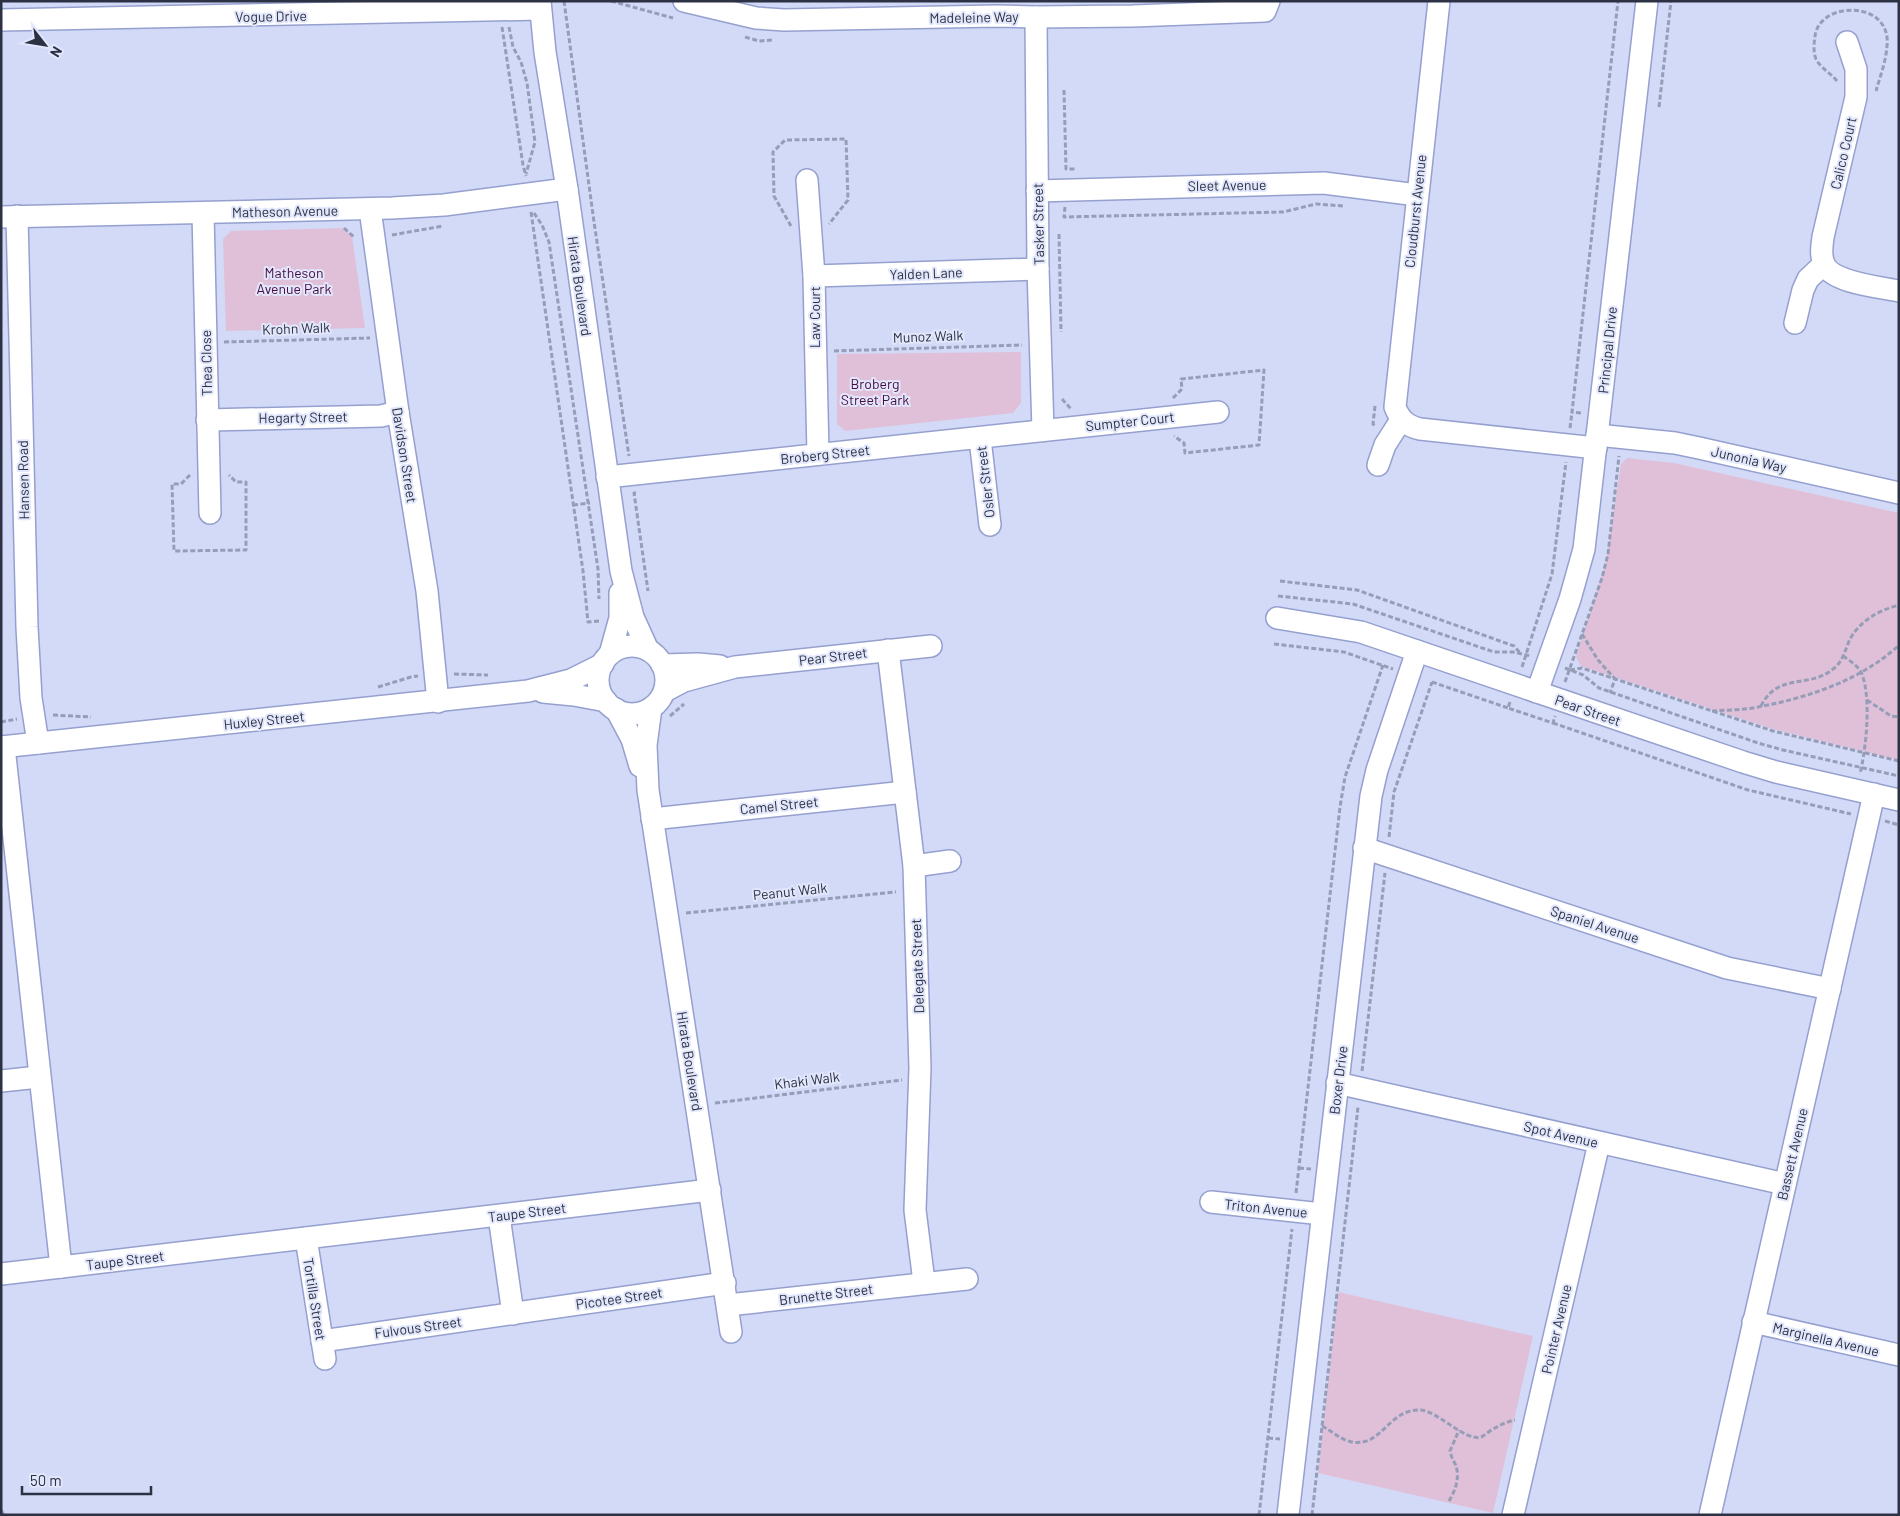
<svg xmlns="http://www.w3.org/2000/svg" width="1900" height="1516" font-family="Barlow,sans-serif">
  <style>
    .green { fill: #e0c0d9 }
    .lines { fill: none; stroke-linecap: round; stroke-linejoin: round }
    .minor-casing { stroke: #95a0cf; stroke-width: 24 }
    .path { stroke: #969db7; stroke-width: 3; stroke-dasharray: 5 2.5; stroke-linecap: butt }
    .minor { stroke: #fff; stroke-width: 21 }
    .labels { text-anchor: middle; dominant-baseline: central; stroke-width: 4; stroke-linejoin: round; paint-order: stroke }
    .street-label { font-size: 14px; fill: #2c3144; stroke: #e2e7fc }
    .park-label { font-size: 14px; fill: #480b40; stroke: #e2e7fc }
  </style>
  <rect width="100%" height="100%" fill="#d2daf8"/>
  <!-- green -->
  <g class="green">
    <polygon points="343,228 352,236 365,328 226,331 223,239 231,231"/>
    <polygon points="1021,352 1021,403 1013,413 845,431 837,424 837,354"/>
    <polygon points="1627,458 1674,463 1899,513 1899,760 1773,729 1581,666 1576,657 1606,561 1621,464"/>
    <polygon points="1338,1292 1533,1336 1493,1513 1318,1473"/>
  </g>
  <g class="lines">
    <defs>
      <g id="minor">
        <polyline points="540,1 545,52 567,189 621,571 633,617 648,650"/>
        <polyline points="684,1 756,18 784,20 997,16 1036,17 1133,16 1265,11 1269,1"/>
        <path d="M1439,1L1395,407C1400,420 1407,426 1420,429L1596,448"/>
        <polyline points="1036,17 1038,269 1043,430"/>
        <polyline points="1,20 540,9"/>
        <path d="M1847,42L1856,69V97L1823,237C1822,246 1820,255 1824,264C1832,283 1880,287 1899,291"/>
        <polyline points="807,180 814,276 818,454"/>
        <polyline points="1037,191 1324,183 1417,195"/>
        <polyline points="370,209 398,412 427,591 438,702"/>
        <polyline points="203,213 210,513"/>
        <polyline points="17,216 27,627 31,698 38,743"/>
        <polyline points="1,217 392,208 444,205 567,189"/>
        <polyline points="814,276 1038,269"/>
        <polyline points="1795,323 1803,290 1808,279 1824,264"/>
        <polyline points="207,420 381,416 398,412"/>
        <polyline points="1597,435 1675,443 1699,448 1899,493"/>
        <polyline points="980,439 990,525"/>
        <polyline points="1378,465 1385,445 1401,420"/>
        <polyline points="607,477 1218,412"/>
        <polyline points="1277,618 1361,632 1743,762 1776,772 1899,800"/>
        <circle cx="632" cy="680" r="34"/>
        <polyline points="888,650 914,866 920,1068 915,1210 924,1282"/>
        <polyline points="610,654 620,618 620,593"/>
        <polyline points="662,665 698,664 720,666"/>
        <polyline points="665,691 684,681 735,667 931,646"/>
        <polyline points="543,692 574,695 606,701"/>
        <polyline points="1537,692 1570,599 1584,549 1647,1"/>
        <polyline points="651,708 646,745 648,790 731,1332"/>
        <polyline points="616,709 632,739 640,766"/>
        <polyline points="1,747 528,691 571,680 603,664"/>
        <polyline points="4,747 61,1267 710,1190"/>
        <polyline points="652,819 905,792"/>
        <polyline points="1364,848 1727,968 1830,989"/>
        <polyline points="914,866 950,861"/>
        <polyline points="1,1081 39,1077"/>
        <polyline points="1337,1083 1785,1184"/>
        <polyline points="1211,1202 1322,1214"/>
        <polyline points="499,1216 513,1314"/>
        <polyline points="306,1238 325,1359"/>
        <polyline points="1,1274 61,1267"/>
        <polyline points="728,1305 967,1279"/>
        <polyline points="1753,1322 1899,1355"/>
        <polyline points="322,1341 725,1283"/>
        <polyline points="1288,1515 1371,796 1377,770 1417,651"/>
        <polyline points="1513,1515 1599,1143"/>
        <polyline points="1710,1515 1874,794"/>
      </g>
    </defs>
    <!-- minor casing -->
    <use href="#minor" class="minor-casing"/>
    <!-- path -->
    <g class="path">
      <polyline points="564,1 594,222 629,456"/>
      <polyline points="611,1 673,18"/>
      <polyline points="502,27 523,165 526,176"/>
      <polyline points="509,27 513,47 521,62 527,83 535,142 526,174"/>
      <polyline points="745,37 759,41 773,40"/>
      <path d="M1837,81C1831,73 1821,69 1816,59C1813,52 1814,43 1815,36C1820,0 1892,0 1887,46C1886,61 1880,77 1876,91"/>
      <polyline points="1064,90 1066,169 1076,169"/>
      <polyline points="1659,107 1671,1"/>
      <polyline points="1065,207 1064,217 1283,212 1316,204 1343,206"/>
      <polyline points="531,212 583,571 588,622 600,621"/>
      <polyline points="534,213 542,225 549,242 598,569 599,599"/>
      <polyline points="791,226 774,196 773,152 785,140 846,139 848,200 829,224"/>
      <polyline points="344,228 354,237"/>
      <polyline points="1059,234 1061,332"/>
      <polyline points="392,235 443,226"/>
      <polyline points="224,342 370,338"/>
      <polyline points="834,351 1022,345"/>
      <polyline points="1173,398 1182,389 1181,379 1264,370 1259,445 1185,453 1184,443 1174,436"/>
      <polyline points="1062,399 1071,409"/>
      <polyline points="1375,406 1373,424 1375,426"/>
      <polyline points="1581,413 1572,412 1618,1"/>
      <polyline points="1570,428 1572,412"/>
      <polyline points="190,475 181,484 172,484 174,551 246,550 246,482 236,482 229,475"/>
      <polyline points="636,493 634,493 648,591"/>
      <polyline points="573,505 590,503"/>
      <polyline points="1280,581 1357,590 1514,646 1520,653"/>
      <polyline points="1278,596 1353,604 1494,652 1513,652 1531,656"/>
      <polyline points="1582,634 1598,660 1615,679 1610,693"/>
      <polyline points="1274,644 1344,652 1393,669"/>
      <path d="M1843,656C1849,660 1857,665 1861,672C1872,696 1866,749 1860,774"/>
      <polyline points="1522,667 1552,574 1566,462"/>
      <polyline points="1565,668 1583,675 1599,688 1758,743 1783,750 1899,776"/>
      <polyline points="1570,670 1582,668 1773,731 1899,761"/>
      <polyline points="454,674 488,675"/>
      <polyline points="1432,682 1508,708"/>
      <polyline points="1565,682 1602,578 1608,554 1619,456"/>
      <polyline points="378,687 411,677 418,676"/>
      <polyline points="1867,700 1891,716 1899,717"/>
      <polyline points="1510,702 1508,708 1553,723 1555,716"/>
      <path d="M1761,706C1778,672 1809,689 1833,669C1843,662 1845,650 1850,639C1861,620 1878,611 1899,605"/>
      <path d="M1712,711C1727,710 1743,710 1758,707C1807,698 1862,680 1899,645"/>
      <polyline points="53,715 91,717"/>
      <polyline points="670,716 684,704"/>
      <polyline points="1,722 17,719"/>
      <polyline points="1553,723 1748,790 1851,814"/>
      <polyline points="1885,821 1899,825"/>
      <polyline points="1389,837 1394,792 1432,682"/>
      <polyline points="686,913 896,892"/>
      <polyline points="1362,1071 1385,873"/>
      <polyline points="715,1103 902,1080"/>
      <polyline points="1299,1168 1311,1169"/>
      <polyline points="1296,1193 1340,807 1345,777 1383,665"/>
      <path d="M1322,1426C1332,1431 1341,1440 1352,1442C1382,1447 1388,1410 1419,1410C1436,1409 1465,1442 1481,1437C1484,1436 1485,1434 1487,1433C1496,1427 1505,1422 1515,1420"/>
      <polyline points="1268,1438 1280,1439"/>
      <path d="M1449,1501C1455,1491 1460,1478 1456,1466C1454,1461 1451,1457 1450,1451L1459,1430"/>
      <polyline points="1,1510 4,1515"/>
      <polyline points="1259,1515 1292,1229"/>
      <polyline points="1312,1515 1358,1107"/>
    </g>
    <!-- minor -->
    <use href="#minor" class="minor"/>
  </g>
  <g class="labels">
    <!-- street labels -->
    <g class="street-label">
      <text transform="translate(271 16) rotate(-1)">Vogue Drive</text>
      <text transform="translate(974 17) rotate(-1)">Madeleine Way</text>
      <text transform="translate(1843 153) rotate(-77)">Calico Court</text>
      <text transform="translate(1227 185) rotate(-1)">Sleet Avenue</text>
      <text transform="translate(285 211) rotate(-1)">Matheson Avenue</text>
      <text transform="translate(1415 211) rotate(-84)">Cloudburst Avenue</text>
      <text transform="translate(1038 224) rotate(-91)">Tasker Street</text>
      <text transform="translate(926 273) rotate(-2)">Yalden Lane</text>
      <text transform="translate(580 286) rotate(82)">Hirata Boulevard</text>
      <text transform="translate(814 317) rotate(-90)">Law Court</text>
      <text transform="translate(296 328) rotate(-2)">Krohn Walk</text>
      <text transform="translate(928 336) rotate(-2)">Munoz Walk</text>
      <text transform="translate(1607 350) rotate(-84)">Principal Drive</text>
      <text transform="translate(206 363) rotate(-91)">Thea Close</text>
      <text transform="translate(303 417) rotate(-1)">Hegarty Street</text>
      <text transform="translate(1130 421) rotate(-6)">Sumpter Court</text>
      <text transform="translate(825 454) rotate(-6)">Broberg Street</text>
      <text transform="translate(405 455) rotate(81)">Davidson Street</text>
      <text transform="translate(1749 459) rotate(13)">Junonia Way</text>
      <text transform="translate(23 480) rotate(-91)">Hansen Road</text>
      <text transform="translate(985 482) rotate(-97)">Osler Street</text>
      <text transform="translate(833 656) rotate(-7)">Pear Street</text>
      <text transform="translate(1588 710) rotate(19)">Pear Street</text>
      <text transform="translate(264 720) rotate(-6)">Huxley Street</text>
      <text transform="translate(779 805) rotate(-6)">Camel Street</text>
      <text transform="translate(790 891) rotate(-6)">Peanut Walk</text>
      <text transform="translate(1595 924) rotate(18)">Spaniel Avenue</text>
      <text transform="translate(917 966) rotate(-92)">Delegate Street</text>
      <text transform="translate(690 1061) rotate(81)">Hirata Boulevard</text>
      <text transform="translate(807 1080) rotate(-7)">Khaki Walk</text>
      <text transform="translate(1338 1080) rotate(-83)">Boxer Drive</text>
      <text transform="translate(1561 1134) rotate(13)">Spot Avenue</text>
      <text transform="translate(1792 1154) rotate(-77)">Bassett Avenue</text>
      <text transform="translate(1266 1208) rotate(6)">Triton Avenue</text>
      <text transform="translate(527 1212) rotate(-7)">Taupe Street</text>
      <text transform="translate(125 1260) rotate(-7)">Taupe Street</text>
      <text transform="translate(826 1294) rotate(-7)">Brunette Street</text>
      <text transform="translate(619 1298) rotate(-8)">Picotee Street</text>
      <text transform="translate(315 1299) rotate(81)">Tortilla Street</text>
      <text transform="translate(418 1327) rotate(-8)">Fulvous Street</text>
      <text transform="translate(1556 1329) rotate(-77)">Pointer Avenue</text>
      <text transform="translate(1826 1339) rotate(13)">Marginella Avenue</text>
    </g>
    <!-- park labels -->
    <g class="park-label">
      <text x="294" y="272">Matheson<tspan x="294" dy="16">Avenue Park</tspan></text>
      <text x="875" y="383">Broberg<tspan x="875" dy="16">Street Park</tspan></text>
    </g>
  </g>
  <!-- border -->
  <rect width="1900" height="1516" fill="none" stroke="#2c3144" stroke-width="5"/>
  <!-- north arrow -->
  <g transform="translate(45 45) rotate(121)" stroke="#e2e7fc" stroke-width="4" paint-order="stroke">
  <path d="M0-4L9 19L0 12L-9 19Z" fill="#2c3144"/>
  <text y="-8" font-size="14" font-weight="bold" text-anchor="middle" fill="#2c3144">N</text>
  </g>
  <!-- scale -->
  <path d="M22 1486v8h129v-8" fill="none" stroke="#2c3144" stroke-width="2.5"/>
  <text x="30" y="1486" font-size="15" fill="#2c3144" stroke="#e2e7fc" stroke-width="4" paint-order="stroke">50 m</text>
</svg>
